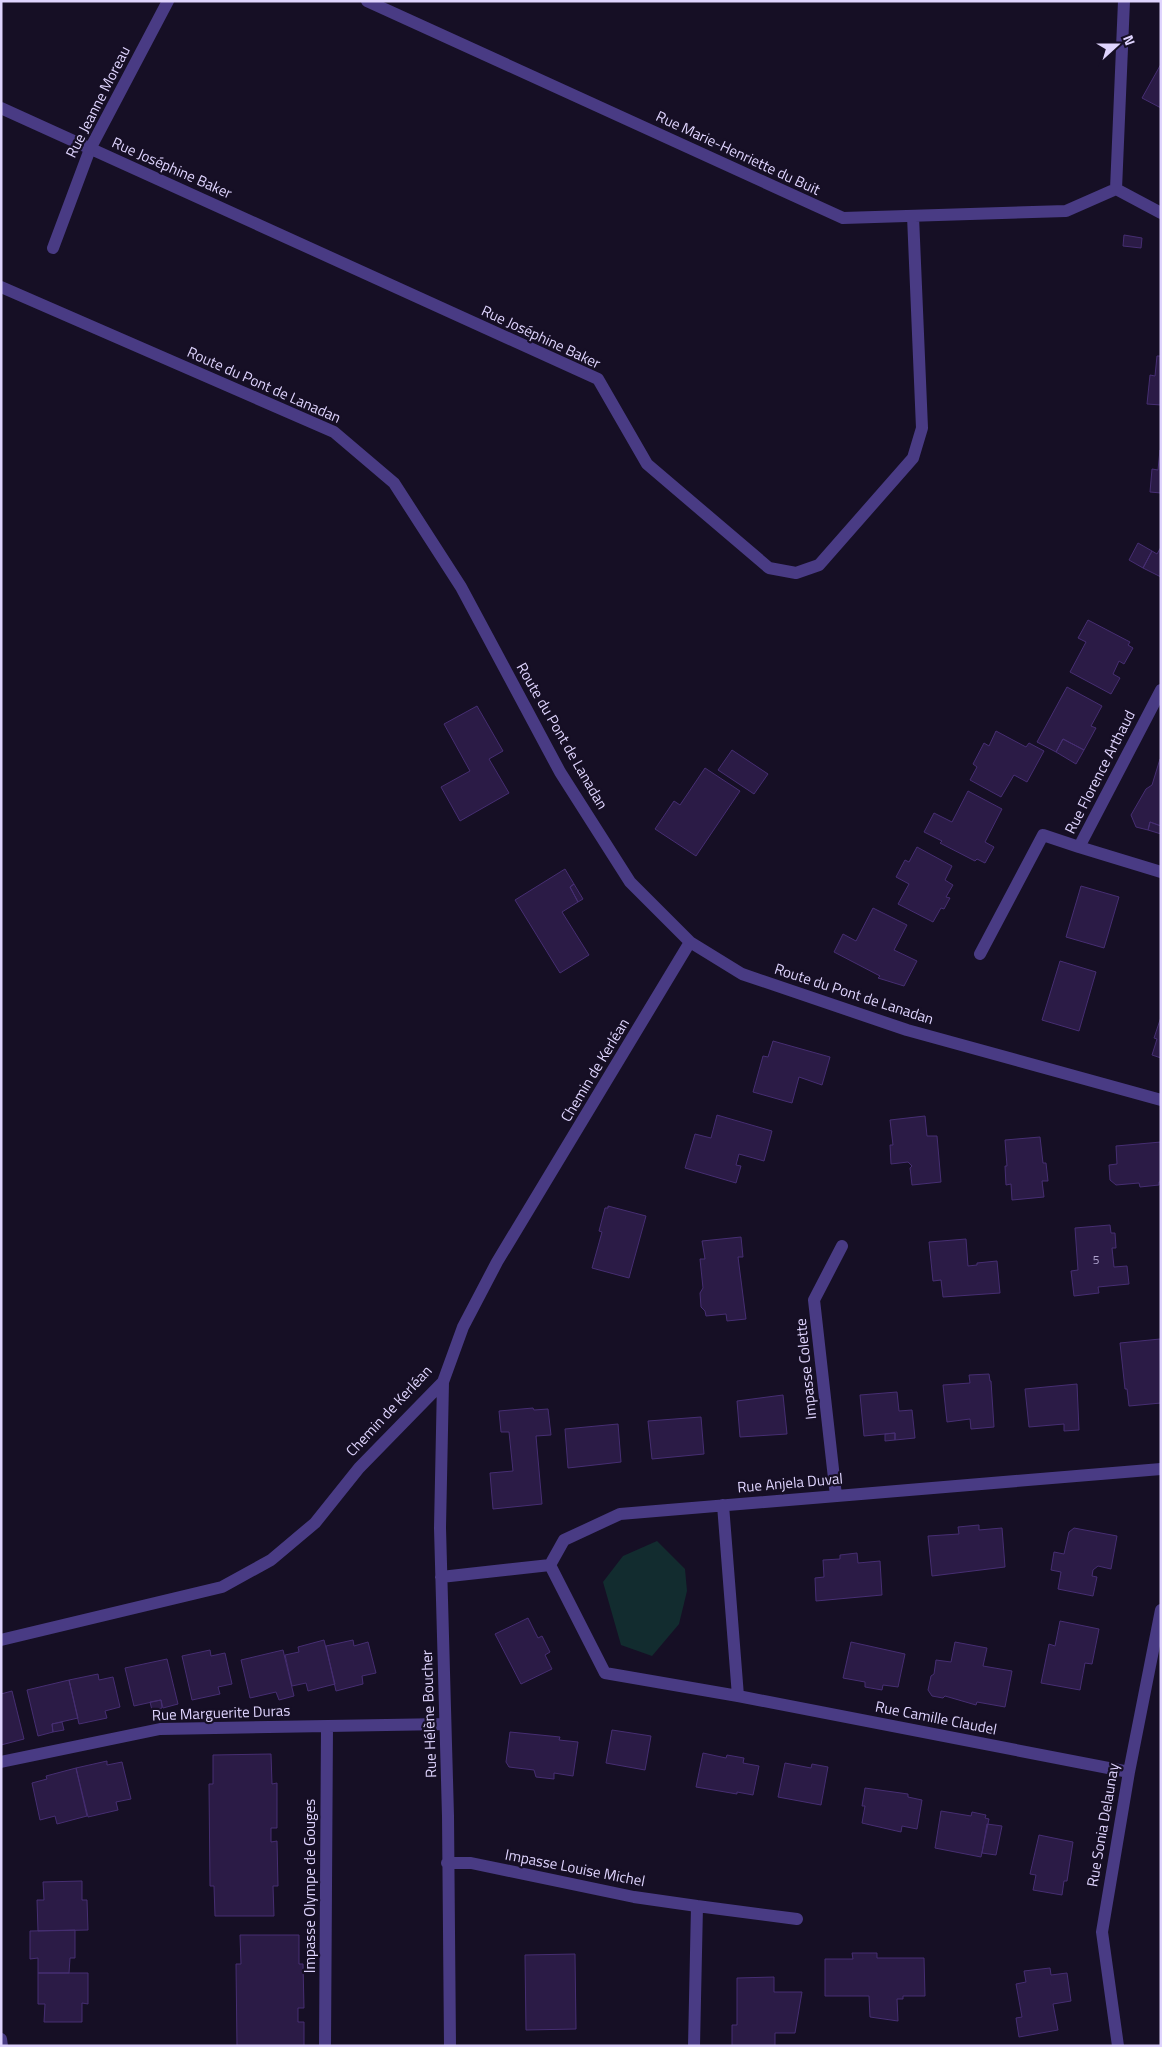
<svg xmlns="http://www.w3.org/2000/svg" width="1162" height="2047" font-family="'Titillium Web',sans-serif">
	<rect width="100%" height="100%" fill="#160f25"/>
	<!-- green -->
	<path fill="#122c2f" d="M 657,1541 L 685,1569 L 687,1591 L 679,1624 L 652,1656 L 621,1645 L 603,1582 L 623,1556 Z"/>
	<!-- building -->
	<path fill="#2b1b46" stroke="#462e72" d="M 1161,64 L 1161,108 L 1142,98 Z
		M 1124,235 L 1142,238 L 1141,248 L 1123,246 Z
		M 1157,356 L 1161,356 L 1161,405 L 1147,404 L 1150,375 L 1155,376 Z
		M 1160,450 L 1161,493 L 1150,492 L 1152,469 L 1158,470 Z
		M 1138,543 L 1152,551 L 1143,568 L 1129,560 Z
		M 1161,547 L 1161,577 L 1143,568 L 1152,551 L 1157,554 Z
		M 1088,620 L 1130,642 L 1128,645 L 1133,648 L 1124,664 L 1119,661 L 1113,674 L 1120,678 L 1111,694 L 1070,672 L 1086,642 L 1078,638 Z
		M 1067,687 L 1102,706 L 1091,726 L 1096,728 L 1084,750 L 1063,739 L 1056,752 L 1037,742 Z
		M 477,706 L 503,751 L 489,759 L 509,793 L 460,821 L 441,787 L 470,771 L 444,724 Z
		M 996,731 L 1026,747 L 1029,743 L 1044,751 L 1027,782 L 1014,775 L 1001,797 L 970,780 L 977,767 L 973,764 L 984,743 L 989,746 Z
		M 1063,739 L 1084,750 L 1076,764 L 1056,752 Z
		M 732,750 L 768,774 L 754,794 L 718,770 Z
		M 1160,759 L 1161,826 L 1150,822 L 1148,830 L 1136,827 L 1131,815 L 1146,789 L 1152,785 Z
		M 705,768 L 740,791 L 696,856 L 655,829 L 674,801 L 680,805 Z
		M 968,791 L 1002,809 L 985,842 L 994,847 L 985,863 L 977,859 L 975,861 L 940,843 L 942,841 L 924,832 L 934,813 L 952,822 Z
		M 1150,822 L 1161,826 L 1161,834 L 1148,830 Z
		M 917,847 L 952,866 L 945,880 L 953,885 L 946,897 L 950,898 L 944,909 L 941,908 L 933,922 L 898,904 L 909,884 L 896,877 L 905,860 L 909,862 Z
		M 565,869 L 574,884 L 570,887 L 578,902 L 562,912 L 589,955 L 560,973 L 515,900 Z
		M 574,884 L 583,899 L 578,902 L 570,887 Z
		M 1081,886 L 1119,897 L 1104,948 L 1066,937 Z
		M 873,908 L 907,925 L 894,950 L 917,961 L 904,986 L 878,978 L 880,976 L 834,952 L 843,934 L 856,941 Z
		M 1060,961 L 1096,972 L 1079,1031 L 1042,1020 Z
		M 1161,1017 L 1161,1058 L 1152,1055 L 1157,1039 L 1154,1038 Z
		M 773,1041 L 830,1057 L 822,1085 L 799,1077 L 792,1103 L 753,1092 L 763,1056 L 768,1057 Z
		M 717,1115 L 772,1131 L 764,1161 L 739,1154 L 736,1165 L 741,1166 L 736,1183 L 685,1168 L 695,1134 L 711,1138 Z
		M 925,1116 L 927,1136 L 937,1136 L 941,1182 L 912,1185 L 910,1168 L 912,1166 L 908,1162 L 891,1164 L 890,1145 L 893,1145 L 890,1120 Z
		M 1040,1137 L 1043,1163 L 1046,1163 L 1048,1181 L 1042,1181 L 1044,1197 L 1012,1200 L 1011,1184 L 1006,1185 L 1005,1166 L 1007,1166 L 1005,1140 Z
		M 1161,1142 L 1161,1182 L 1159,1182 L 1159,1185 L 1140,1187 L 1139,1183 L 1116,1185 L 1110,1180 L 1109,1165 L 1117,1164 L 1116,1146 Z
		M 608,1206 L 646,1216 L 629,1278 L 592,1268 L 602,1232 L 599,1231 L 605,1208 L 608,1208 Z
		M 1110,1225 L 1111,1233 L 1115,1233 L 1116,1248 L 1112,1248 L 1114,1267 L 1127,1266 L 1129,1284 L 1098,1287 L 1099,1293 L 1074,1296 L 1071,1271 L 1078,1270 L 1075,1228 Z
		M 741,1237 L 743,1257 L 738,1257 L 746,1319 L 727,1321 L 726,1314 L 706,1316 L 705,1311 L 701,1307 L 700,1293 L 703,1288 L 700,1259 L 705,1259 L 702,1241 Z
		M 966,1239 L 968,1266 L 977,1265 L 977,1263 L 997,1261 L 1000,1293 L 943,1297 L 941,1280 L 933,1281 L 929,1242 Z
		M 1160,1339 L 1161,1403 L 1129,1406 L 1127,1389 L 1125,1389 L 1120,1343 Z
		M 989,1374 L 990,1381 L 991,1381 L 994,1427 L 971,1429 L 970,1419 L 947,1422 L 943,1385 L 970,1383 L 969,1375 Z
		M 1077,1384 L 1079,1430 L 1064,1431 L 1064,1424 L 1029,1427 L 1025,1389 Z
		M 897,1392 L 899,1411 L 912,1410 L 915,1438 L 895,1440 L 895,1433 L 864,1436 L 860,1395 Z
		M 783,1395 L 787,1434 L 740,1437 L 737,1401 Z
		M 533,1408 L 534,1410 L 548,1409 L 551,1435 L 536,1436 L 542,1504 L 493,1509 L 490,1473 L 513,1471 L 509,1432 L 501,1432 L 499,1411 Z
		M 701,1417 L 704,1454 L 652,1459 L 648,1421 Z
		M 618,1424 L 621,1462 L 568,1468 L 565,1429 Z
		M 895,1433 L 895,1440 L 885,1441 L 885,1434 Z
		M 979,1525 L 979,1530 L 1002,1528 L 1005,1567 L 932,1576 L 928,1536 L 959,1534 L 958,1527 Z
		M 1074,1528 L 1117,1536 L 1111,1569 L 1098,1566 L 1093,1570 L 1092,1576 L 1097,1577 L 1093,1596 L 1058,1589 L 1061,1572 L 1051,1570 L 1054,1552 L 1064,1554 L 1069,1532 Z
		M 857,1553 L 858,1563 L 880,1561 L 882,1595 L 816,1601 L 815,1578 L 824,1577 L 823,1560 L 840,1559 L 840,1555 Z
		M 528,1618 L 538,1638 L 542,1636 L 550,1652 L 545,1655 L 552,1669 L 521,1684 L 495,1634 Z
		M 1060,1621 L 1099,1629 L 1092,1664 L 1085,1663 L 1080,1690 L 1041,1683 L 1049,1644 L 1055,1646 Z
		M 324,1640 L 335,1684 L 308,1691 L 306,1683 L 292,1686 L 285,1655 L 299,1652 L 298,1647 Z
		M 353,1640 L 354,1646 L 368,1642 L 376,1673 L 362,1676 L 363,1684 L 336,1691 L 326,1646 Z
		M 851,1642 L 905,1654 L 898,1687 L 883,1685 L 882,1690 L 865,1687 L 865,1682 L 843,1678 Z
		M 955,1642 L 987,1648 L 983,1666 L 1012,1671 L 1005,1707 L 977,1702 L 976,1705 L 945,1696 L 943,1698 L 932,1696 L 928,1690 L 931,1676 L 934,1674 L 936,1660 L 951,1662 Z
		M 210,1650 L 211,1656 L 225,1653 L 232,1684 L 218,1687 L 220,1694 L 192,1700 L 182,1656 Z
		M 283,1650 L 294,1696 L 279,1700 L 276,1692 L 250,1698 L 241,1660 Z
		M 167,1659 L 178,1704 L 163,1708 L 161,1700 L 134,1706 L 125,1668 Z
		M 98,1674 L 99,1680 L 113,1677 L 120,1707 L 105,1711 L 107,1718 L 79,1724 L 69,1680 Z
		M 69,1680 L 78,1718 L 52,1724 L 53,1732 L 38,1736 L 27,1690 Z
		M 12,1691 L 24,1739 L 1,1745 L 1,1694 Z
		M 161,1700 L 162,1708 L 152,1710 L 150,1702 Z
		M 62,1722 L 64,1730 L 53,1732 L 52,1724 Z
		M 612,1730 L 651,1736 L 645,1770 L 606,1763 Z
		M 510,1732 L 560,1737 L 559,1740 L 578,1742 L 573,1776 L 554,1773 L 554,1779 L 536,1777 L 534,1770 L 509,1767 L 506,1762 Z
		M 703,1753 L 726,1758 L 727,1755 L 744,1758 L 743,1763 L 759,1766 L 753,1795 L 737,1792 L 737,1794 L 696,1787 Z
		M 271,1754 L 272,1784 L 277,1783 L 277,1828 L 271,1828 L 271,1842 L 277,1841 L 278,1886 L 273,1886 L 274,1916 L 215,1916 L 214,1886 L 210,1886 L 209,1784 L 213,1784 L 213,1755 Z
		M 107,1761 L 107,1765 L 122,1762 L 131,1799 L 116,1802 L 118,1810 L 88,1817 L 76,1768 Z
		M 785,1763 L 811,1768 L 812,1764 L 828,1767 L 821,1805 L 778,1797 Z
		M 76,1768 L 87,1816 L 57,1824 L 55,1816 L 40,1820 L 32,1783 L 47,1779 L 46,1776 Z
		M 865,1788 L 908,1794 L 908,1797 L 922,1800 L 917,1829 L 902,1826 L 901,1832 L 862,1823 L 865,1806 L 862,1806 Z
		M 941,1811 L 971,1816 L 972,1812 L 986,1815 L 985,1818 L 989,1819 L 981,1857 L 935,1848 Z
		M 987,1824 L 1002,1826 L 996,1855 L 982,1853 Z
		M 1039,1835 L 1073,1842 L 1067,1881 L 1064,1881 L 1062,1895 L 1033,1890 L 1036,1875 L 1030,1874 Z
		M 82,1881 L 82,1900 L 87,1900 L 88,1930 L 38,1931 L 37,1900 L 44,1900 L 43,1882 Z
		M 75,1930 L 75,1958 L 70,1958 L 69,1973 L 38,1973 L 38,1958 L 30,1959 L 30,1931 Z
		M 240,1935 L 299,1935 L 299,1964 L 303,1964 L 304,2008 L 298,2008 L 298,2022 L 304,2022 L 304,2046 L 237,2046 L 236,1964 L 241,1964 Z
		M 852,1953 L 877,1953 L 877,1958 L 924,1958 L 925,1996 L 903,1996 L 903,1999 L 897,1999 L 898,2021 L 870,2017 L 869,1996 L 825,1996 L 825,1959 L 853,1959 Z
		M 575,1954 L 576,2029 L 526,2030 L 525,1955 Z
		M 1050,1968 L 1051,1975 L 1067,1973 L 1071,2001 L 1053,2004 L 1058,2030 L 1019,2037 L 1016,2018 L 1022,2017 L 1016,1984 L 1026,1982 L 1024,1971 Z
		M 38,1973 L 88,1973 L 88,2004 L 82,2003 L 82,2022 L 44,2022 L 45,2004 L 38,2004 Z
		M 774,1977 L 774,1992 L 802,1992 L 795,2033 L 775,2033 L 775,2046 L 732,2046 L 732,2025 L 737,2025 L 737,1978 Z"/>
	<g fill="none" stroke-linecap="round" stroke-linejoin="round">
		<!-- minor -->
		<path stroke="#493b84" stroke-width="12" d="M 367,1 L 843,218 L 1066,211 L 1116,189
			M 1124,1 L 1116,189 L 1161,213
			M 1,108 L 598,379 L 647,464 L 769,568 L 796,573 L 819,565 L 913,458 L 922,428 L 913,216
			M 53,248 L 90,149 L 168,1
			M 1,287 L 334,432 L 394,483 L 461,587 L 560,772 L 630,882 L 690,942 L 742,974 L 907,1030 L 1161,1100
			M 1161,690 L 1079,847 L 1161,872
			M 980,954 L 1043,835 L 1079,847
			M 443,1382 L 440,1528 L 448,1816 L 450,2046
			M 836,1496 L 814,1300 L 842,1246
			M 723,1505 L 738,1696
			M 550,1565 L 605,1673 L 738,1696 L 1129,1772
			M 550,1565 L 564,1540 L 620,1514 L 1161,1469
			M 441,1577 L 550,1565
			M 1,1640 L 222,1587 L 271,1560 L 315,1523 L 359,1468 L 443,1382 L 463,1327 L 497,1262 L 690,942
			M 1,1762 L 160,1729 L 445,1724
			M 447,1863 L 471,1863 L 634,1897 L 697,1906 L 694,2046
			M 697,1906 L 797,1919
			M 1,2039 L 2,2046
			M 325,2046 L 327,1727
			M 1118,2046 L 1102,1932 L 1129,1772 L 1161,1610"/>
	</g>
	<g text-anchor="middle" stroke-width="4.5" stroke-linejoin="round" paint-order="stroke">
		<!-- number labels -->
		<g font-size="12" fill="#b2a6d0">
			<text x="1096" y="1264">5</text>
		</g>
		<!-- street labels -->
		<g font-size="15" fill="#dfd4fe" stroke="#160f25">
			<text transform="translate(98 102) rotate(-63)" y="5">Rue Jeanne Moreau</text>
			<text transform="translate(738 153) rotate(25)" y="5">Rue Marie-Henriette du Buit</text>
			<text transform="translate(172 168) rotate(24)" y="5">Rue Joséphine Baker</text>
			<text transform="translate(541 337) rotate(25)" y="5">Rue Joséphine Baker</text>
			<text transform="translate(264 385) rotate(24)" y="5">Route du Pont de Lanadan</text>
			<text transform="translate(562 736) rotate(60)" y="5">Route du Pont de Lanadan</text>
			<text transform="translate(1100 772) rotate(-63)" y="5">Rue Florence Arthaud</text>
			<text transform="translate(854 994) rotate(18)" y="5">Route du Pont de Lanadan</text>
			<text transform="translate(595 1070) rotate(-59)" y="5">Chemin de Kerléan</text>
			<text transform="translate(806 1369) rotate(-96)" y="5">Impasse Colette</text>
			<text transform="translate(389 1411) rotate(-47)" y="5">Chemin de Kerléan</text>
			<text transform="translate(790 1483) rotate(-5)" y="5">Rue Anjela Duval</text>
			<text transform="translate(221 1713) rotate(-2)" y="5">Rue Marguerite Duras</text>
			<text transform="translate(429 1714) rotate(-92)" y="5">Rue Hélène Boucher</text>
			<text transform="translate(936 1718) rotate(11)" y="5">Rue Camille Claudel</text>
			<text transform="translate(1103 1825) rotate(-80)" y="5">Rue Sonia Delaunay</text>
			<text transform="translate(575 1868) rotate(11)" y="5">Impasse Louise Michel</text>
			<text transform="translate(310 1886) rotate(-90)" y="5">Impasse Olympe de Gouges</text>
		</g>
	</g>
	<!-- border -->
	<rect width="1162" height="2047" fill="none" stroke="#dfd4fe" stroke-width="5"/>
	<!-- north arrow -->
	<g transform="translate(1117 45) rotate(69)" stroke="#160f25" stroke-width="4" paint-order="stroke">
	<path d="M0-4L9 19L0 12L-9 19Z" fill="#dfd4fe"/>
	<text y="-8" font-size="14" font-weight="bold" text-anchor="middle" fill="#dfd4fe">N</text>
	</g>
</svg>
